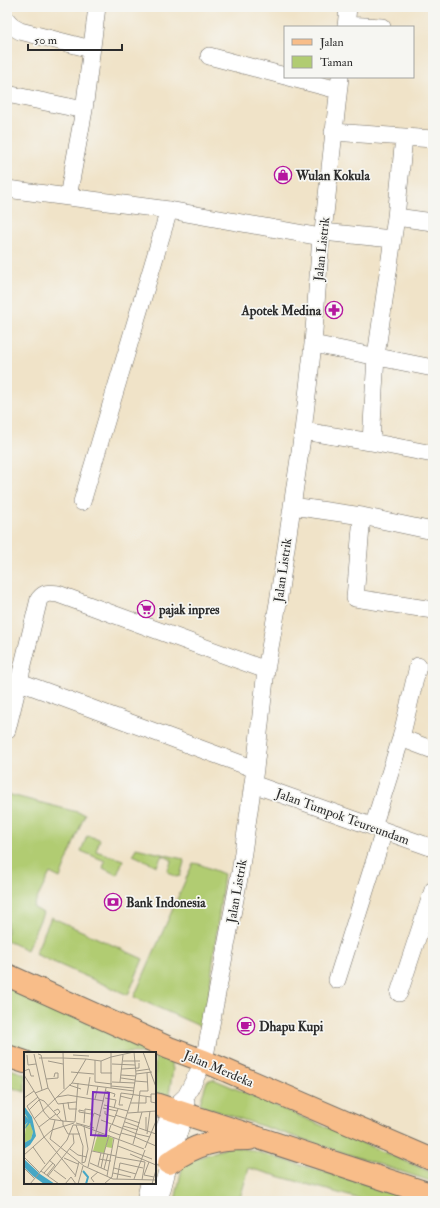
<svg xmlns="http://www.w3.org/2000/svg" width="440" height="1208" font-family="'IM FELL Double Pica',serif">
	<rect width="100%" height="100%" fill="#f6f6f2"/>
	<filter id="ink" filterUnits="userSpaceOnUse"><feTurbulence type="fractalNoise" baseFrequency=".025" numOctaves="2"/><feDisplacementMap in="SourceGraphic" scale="8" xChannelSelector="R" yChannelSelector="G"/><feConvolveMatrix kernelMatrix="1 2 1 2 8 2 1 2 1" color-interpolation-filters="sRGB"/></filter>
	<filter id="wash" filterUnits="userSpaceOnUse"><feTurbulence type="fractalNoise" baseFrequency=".012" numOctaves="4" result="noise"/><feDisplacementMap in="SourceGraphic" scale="16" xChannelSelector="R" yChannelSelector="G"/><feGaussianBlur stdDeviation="0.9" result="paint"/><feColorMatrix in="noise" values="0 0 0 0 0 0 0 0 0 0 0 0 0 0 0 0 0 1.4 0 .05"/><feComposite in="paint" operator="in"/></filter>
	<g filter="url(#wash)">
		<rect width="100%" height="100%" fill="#f0e3c8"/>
		<!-- green -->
		<path fill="#b1cc72" stroke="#6e7c4e" d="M 7,794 L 85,814 L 60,878 L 50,873 L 33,907 L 43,913 L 27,950 L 7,941 Z
			M 87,836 L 100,839 L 96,851 L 123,860 L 117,875 L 103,868 L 105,861 L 81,851 Z
			M 136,848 L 183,859 L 184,862 L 180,876 L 176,877 L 167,871 L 172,860 L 162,855 L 157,866 L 133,855 Z
			M 193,863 L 199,864 L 224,874 L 205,1025 L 204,1028 L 134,997 Z
			M 51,917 L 143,959 L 128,995 L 35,954 Z
			M 7,987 L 169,1057 L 173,1069 L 167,1107 L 155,1103 L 155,1053 L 7,1052 Z
			M 7,1068 L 25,1074 L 25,1092 L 7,1086 Z
			M 213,1079 L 433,1173 L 433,1182 L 204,1107 L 200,1103 L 207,1081 Z
			M 232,1146 L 251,1150 L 422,1201 L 367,1201 L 249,1168 L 240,1198 L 252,1201 L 175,1201 L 183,1163 Z"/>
	</g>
	<g filter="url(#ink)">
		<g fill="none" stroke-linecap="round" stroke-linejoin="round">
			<defs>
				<path id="minor" d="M 7,20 L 13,27 L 20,31 L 91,49
					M 346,25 L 382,27
					M 346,27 L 348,7
					M 209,56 L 285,76
					M 288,77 L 338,90
					M 7,94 L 84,110
					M 333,132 L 433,139
					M 7,189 L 169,210 L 321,237
					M 68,197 L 84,110 L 97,7
					M 396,217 L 404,137
					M 323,232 L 392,239
					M 313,344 L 433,368
					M 303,431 L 371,442 L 433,454
					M 371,442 L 376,356 L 396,217 L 433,222
					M 82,502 L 169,210
					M 292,506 L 362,516 L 433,531
					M 362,516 L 355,598 L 433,610
					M 20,682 L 255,769
					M 7,730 L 39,599 C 45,592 49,593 58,594 L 266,670
					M 401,738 L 433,750
					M 253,784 L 433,848
					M 373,827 L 401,738 L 418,666
					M 337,980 L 384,831
					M 399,993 L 433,890
					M 155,1157 L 159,1142 L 172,1109 L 186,1096 L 204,1061 L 240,873 L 255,769 L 266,670 L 278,603 L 303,431 L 313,344 L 321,237 L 323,232 L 340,77
					M 145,1201 L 149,1183
					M 159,1201 L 169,1163 L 185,1113 L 186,1102"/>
				<path id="major" d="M 7,975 L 169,1048 L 204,1061 L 433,1160
					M 7,1056 L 25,1062
					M 155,1104 L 433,1195
					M 169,1163 C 196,1144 216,1139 249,1139"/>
			</defs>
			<!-- minor casing -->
			<use href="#minor" stroke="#706b62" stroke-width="18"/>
			<!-- major casing -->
			<use href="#major" stroke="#706b62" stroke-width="24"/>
			<!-- minor -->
			<use href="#minor" stroke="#fff" stroke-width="17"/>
			<!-- major -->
			<use href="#major" stroke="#f8bd89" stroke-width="22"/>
		</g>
	</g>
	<!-- icons -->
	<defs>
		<symbol id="shop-ring" viewBox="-11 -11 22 22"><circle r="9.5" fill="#f6f6f2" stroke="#b5179e" stroke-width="1.5"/><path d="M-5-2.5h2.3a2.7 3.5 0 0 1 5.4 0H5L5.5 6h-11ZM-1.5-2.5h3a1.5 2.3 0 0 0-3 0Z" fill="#b5179e"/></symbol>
		<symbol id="pharmacy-ring" viewBox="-11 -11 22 22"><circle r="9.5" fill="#f6f6f2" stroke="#b5179e" stroke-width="1.5"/><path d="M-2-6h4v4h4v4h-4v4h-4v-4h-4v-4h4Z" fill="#b5179e"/></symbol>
		<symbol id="supermarket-ring" viewBox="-11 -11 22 22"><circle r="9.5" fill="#f6f6f2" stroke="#b5179e" stroke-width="1.5"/><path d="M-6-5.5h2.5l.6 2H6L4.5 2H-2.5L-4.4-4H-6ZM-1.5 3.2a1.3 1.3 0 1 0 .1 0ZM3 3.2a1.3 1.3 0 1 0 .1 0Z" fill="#b5179e"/></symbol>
		<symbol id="bank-ring" viewBox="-11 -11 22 22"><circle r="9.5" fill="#f6f6f2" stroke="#b5179e" stroke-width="1.5"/><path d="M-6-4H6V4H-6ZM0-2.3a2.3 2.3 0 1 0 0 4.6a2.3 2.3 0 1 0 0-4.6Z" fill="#b5179e"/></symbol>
		<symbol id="cafe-ring" viewBox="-11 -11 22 22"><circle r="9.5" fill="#f6f6f2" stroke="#b5179e" stroke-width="1.5"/><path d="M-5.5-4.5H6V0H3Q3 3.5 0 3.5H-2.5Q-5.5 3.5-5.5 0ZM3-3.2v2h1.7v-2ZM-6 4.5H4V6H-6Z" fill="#b5179e"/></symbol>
	</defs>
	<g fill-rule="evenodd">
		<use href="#shop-ring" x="273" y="165" width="20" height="20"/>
		<use href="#pharmacy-ring" x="324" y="300" width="20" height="20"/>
		<use href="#supermarket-ring" x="136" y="599" width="20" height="20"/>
		<use href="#bank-ring" x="103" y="892" width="20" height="20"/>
		<use href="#cafe-ring" x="236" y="1016" width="20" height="20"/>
	</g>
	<g text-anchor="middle" stroke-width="3.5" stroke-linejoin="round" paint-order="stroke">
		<!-- poi labels -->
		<g font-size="13" font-weight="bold" fill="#2b2b2b" stroke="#f6f6f2" text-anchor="start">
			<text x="296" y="180">Wulan Kokula</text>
			<text x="321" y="315" text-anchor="end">Apotek Medina</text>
			<text x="159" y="614">pajak inpres</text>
			<text x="126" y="907">Bank Indonesia</text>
			<text x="259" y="1031">Dhapu Kupi</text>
		</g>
		<!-- street labels -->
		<g font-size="13" fill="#2b2b2b" stroke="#f6f6f2">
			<text transform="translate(321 249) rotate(-84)" y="5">Jalan Listrik</text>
			<text transform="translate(282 570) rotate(-82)" y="5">Jalan Listrik</text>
			<text transform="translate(343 816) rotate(20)" y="5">Jalan Tumpok Teureundam</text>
			<text transform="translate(236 891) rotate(-80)" y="5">Jalan Listrik</text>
			<text transform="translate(219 1068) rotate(23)" y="5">Jalan Merdeka</text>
		</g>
	</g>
	<!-- overview -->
	<g transform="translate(24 1052)">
		<rect width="132" height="132" fill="#f0e3c8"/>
		<path d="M 0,60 L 5,66 L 5,69 L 3,71 L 7,72 L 9,80 L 7,87 L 0,91 L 2,74 L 0,77 L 0,75 L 5,69 ZM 74,81 L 89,86 L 88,96 L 82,95 L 84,86 L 80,101 L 69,99 Z" fill="#b1cc72"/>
		<path d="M 0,54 L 8,65 L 12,84 L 6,93 L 0,97 L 0,91 L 7,87 L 9,80 L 6,71 L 0,78 L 4,70 L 0,74 L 0,62 L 5,68 L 0,60 ZM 0,107 L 16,122 L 31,132 L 20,132 L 9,124 L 0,115 Z" fill="#46a7c5"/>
		<path fill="none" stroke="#46a7c5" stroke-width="2" d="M 59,119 L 64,125 L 62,132"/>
		<path fill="none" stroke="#a19989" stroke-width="1" d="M 39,0 L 40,37M 119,0 L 132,35M 10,2 L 18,38M 14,2 L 17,3 L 24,36 L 34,52 L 52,50M 3,3 L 4,13 L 12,12M 49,3 L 65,4M 87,5 L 110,0M 15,6 L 39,6M 39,6 L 62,7M 71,8 L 71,30M 24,9 L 39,12M 77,9 L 77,21 L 88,21M 99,9 L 116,9M 88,12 L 111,13M 98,17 L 115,16 L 115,11M 0,19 L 5,17 L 7,24 L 10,24M 112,19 L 126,17M 47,20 L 70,22M 112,22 L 128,20M 0,23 L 15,47 L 20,49 L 38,69 L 51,70M 97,23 L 112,24M 97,26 L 111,28M 22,27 L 34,26 L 34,21 L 31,21 L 30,25M 111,29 L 124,30M 71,30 L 88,32M 88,30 L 111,31M 96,30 L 99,3M 48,31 L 62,7 L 77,9 L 87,5M 45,33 L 57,37M 87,34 L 110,36M 87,36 L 110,39M 82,39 L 91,42 L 90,45M 11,41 L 24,36M 132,42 L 127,42 L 127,50 L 132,51M 63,43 L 66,25M 96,44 L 108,47M 14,45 L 3,54 L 15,75M 33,45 L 48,31 L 87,36 L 87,0M 0,46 L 10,39M 81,46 L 92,48 L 90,56M 15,47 L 20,60 L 26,67 L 39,69 L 39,73M 71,47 L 74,34M 44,50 L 45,57 L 53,57M 39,51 L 42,69M 107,51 L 122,51 L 122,45M 80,53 L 104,59M 99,53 L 95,53 L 97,41 L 127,45M 79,56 L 93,59M 5,58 L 15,48M 30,59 L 34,57 L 36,60 L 33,63M 60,59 L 55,58 L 55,60 L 67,62M 81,59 L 81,62 L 91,65M 114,60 L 116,39 L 124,39 L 123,21M 104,61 L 132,59M 91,63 L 116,71M 122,65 L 122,79M 10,67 L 33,45 L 44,43 L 80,49M 31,68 L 26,87 L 60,114M 77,68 L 113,82M 51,70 L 54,31M 101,70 L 115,75M 52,71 L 70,76M 60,71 L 61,57 L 68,58 L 67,61M 39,73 L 44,82 L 56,82M 49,73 L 56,73 L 120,97M 52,73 L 59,94 L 58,111M 87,73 L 85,79 L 96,83M 88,73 L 94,57M 66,74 L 70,61 L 77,64M 99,74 L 114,78M 115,76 L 132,82M 97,81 L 112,85M 113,82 L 126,85M 123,82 L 126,59M 20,85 L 52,124M 20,85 L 15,75 L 32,62M 111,85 L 132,94M 109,92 L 118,60M 94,94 L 128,107M 9,95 L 21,112M 121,96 L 132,69M 46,97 L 54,103 L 63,105M 68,99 L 92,104M 80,101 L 85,83M 106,102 L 132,113M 0,103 L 28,78 L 50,71M 0,105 L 15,120M 92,105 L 121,110M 40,106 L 54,112M 75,107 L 87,109M 125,110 L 120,123 L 130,125M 58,111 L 61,110 L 64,97 L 60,74M 66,111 L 84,119M 60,114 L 89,127 L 132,128M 74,114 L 77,101M 64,115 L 82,36M 0,116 L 10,126M 77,116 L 80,101M 90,116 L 112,122M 80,117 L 84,102M 30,118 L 42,127M 17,119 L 35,132M 20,121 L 29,111M 89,121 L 107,125M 23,123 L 31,113 L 25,108M 24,124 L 50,91 L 49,82M 83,124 L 90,86M 51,125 L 55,110M 93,127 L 96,111 L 119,116M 110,127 L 121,98M 118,128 L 121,110M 70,130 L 67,126 L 74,120M 6,132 L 43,88 L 49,73M 41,132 L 47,125 L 52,132M 54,132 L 59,114M 80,132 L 88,125 L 95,87 L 109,43 L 112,22 L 110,0M 128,132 L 132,118"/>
		<path fill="#7b2cbf" fill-opacity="0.15" stroke="#7b2cbf" stroke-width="2" d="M 69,40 L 85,41 L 82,84 L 67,83 Z"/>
		<rect width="132" height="132" fill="none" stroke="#2b2b2b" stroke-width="2"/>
	</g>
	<!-- margin -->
	<rect width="440" height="1208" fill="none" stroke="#f6f6f2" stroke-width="24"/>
	<!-- legend -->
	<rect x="284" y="26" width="130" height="52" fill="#f6f6f2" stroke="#a5a5a2"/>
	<rect x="292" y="39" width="20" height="6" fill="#f8bd89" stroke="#a5a5a2"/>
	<text x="320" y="46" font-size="12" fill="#2b2b2b">Jalan</text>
	<rect x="292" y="56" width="20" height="12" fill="#b1cc72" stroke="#a5a5a2"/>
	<text x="320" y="66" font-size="12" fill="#2b2b2b">Taman</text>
	<!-- scale -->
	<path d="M28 44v6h94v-6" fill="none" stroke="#2b2b2b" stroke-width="2"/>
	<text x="34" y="44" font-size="12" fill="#2b2b2b" stroke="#f6f6f2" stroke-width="3" paint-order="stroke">50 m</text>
</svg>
